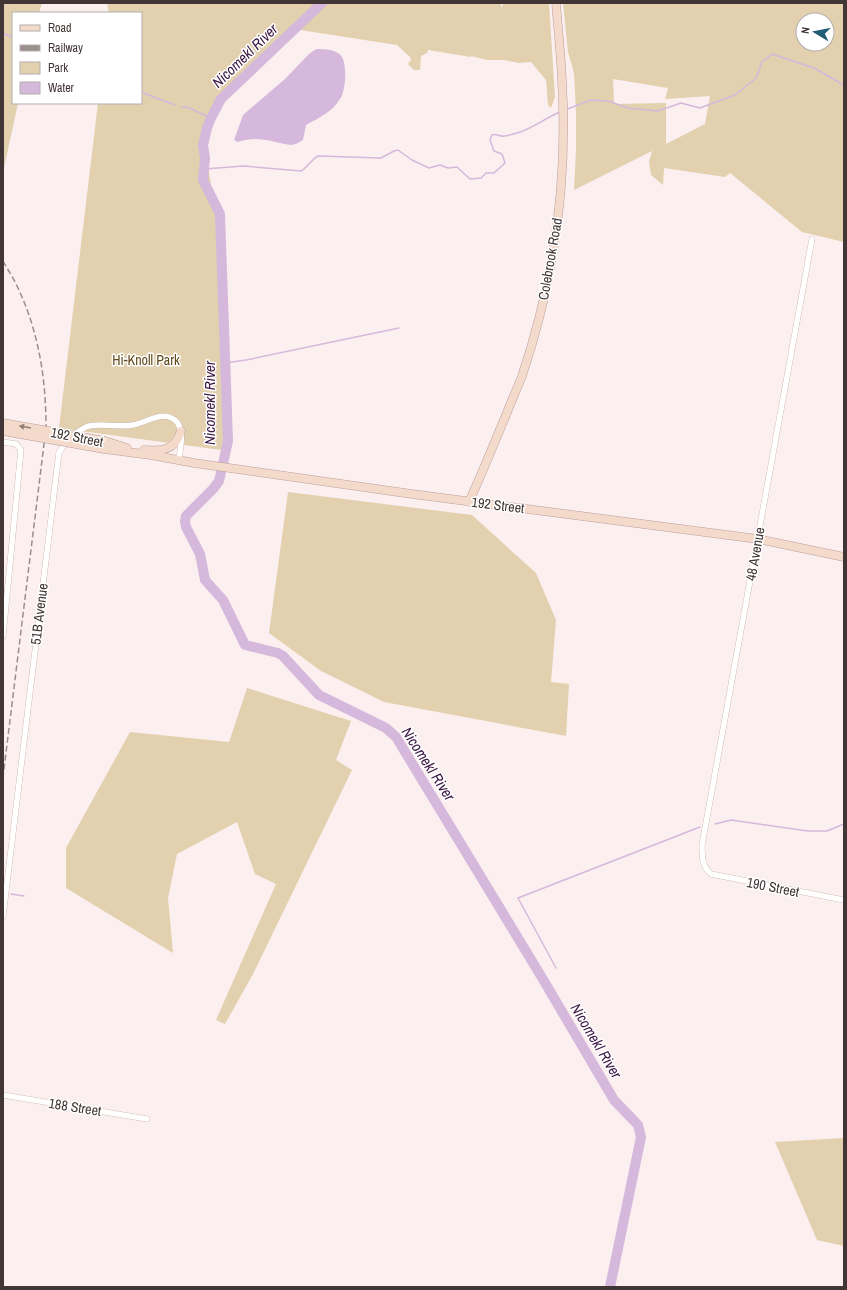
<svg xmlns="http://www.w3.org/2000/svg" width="847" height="1290" font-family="'Archivo Narrow',sans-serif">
	<rect width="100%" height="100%" fill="#fbefef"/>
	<!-- green -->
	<path fill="#e2d0ae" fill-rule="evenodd" d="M 3,3 L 42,3 L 39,13 L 13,13 L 13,103 L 18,103 L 4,168 L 3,169 Z
		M 107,3 L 501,3 L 501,8 L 504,3 L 549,3 L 555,97 L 551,108 L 548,105 L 546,80 L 531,62 L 519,63 L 504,60 L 487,60 L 471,56 L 471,57 L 428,50 L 427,53 L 421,56 L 420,70 L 414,70 L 408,64 L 411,60 L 410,57 L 397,45 L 294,29 C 279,41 266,56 252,71 C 238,85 222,100 213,119 C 208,130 206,140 206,152 L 218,232 L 224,298 L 224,354 L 228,423 L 226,436 L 221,450 L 59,428 L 98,103 L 141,103 L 141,13 L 109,13 Z
		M 563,3 L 844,3 L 844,242 L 802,232 L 730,173 L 725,177 L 664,168 L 663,185 L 651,175 L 649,162 L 652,151 L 574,190 L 576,151 L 576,112 L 574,73 L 568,52 ZM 803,20 L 827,20 L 827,44 L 803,44 ZM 613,79 L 668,88 L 665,99 L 710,96 L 705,124 L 666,144 L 666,103 L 614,104 Z
		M 288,492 L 472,515 L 536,573 L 556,620 L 551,682 L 569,684 L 566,736 L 384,702 L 321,671 L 269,633 Z
		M 247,688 L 351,721 L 336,760 L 352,770 L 253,974 L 225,1024 L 216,1020 L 276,884 L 255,874 L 237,822 L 177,854 L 168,898 L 173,953 L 66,888 L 66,848 L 130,732 L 229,742 Z
		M 844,1138 L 844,1246 L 817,1240 L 775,1142 Z"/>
	<!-- water -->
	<path fill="#d5b8db" d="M 316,49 C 324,49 337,49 342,57 C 347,66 346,90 340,99 C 333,111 319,118 306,125 L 303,140 L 296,144 L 291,145 C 271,142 258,135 238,142 L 234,140 L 243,115 L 285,79 L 309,54 Z"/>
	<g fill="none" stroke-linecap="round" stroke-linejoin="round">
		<!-- stream -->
		<path stroke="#d5b8db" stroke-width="1.5" d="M 3,33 L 13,38
			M 141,92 L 175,105
			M 182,107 L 187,107 L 211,118
			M 565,110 L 591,100 L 608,101 L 628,108 L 658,111 L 681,103 L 700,108 L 735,95 L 756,78 L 762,62 L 772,54 L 814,68 L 844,85
			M 205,169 L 243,166 L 301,171 C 308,167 311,160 318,156 L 381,158 L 394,151 L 398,150 L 412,160 L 429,168 L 440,165 L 448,168 L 457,167 L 470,179 L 481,178 L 486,173 L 494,173 L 505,163 L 502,154 L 494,151 L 490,140 L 492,135 C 497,133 499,137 504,136 C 508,136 513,134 517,133 C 532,129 545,118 560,112
			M 225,363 L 246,360 L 399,328
			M 715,824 L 731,820 L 808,831 L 827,831 L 844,824
			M 11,894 L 24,896
			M 556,968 L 518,898 L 700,827"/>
		<!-- river -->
		<path stroke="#d5b8db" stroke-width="10" d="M 322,3 L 221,99 L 211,118 L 207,128 L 203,145 L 205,158 L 203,180 L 220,214 L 228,441 L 219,481 L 213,489 L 186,516 L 185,521 L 186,527 L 200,554 L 205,580 L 223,600 L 245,645 L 278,653 L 283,656 L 319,695 L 386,728 L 396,737 L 541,976 L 614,1100 L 638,1125 L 641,1137 L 610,1287"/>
		<defs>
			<path id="street" d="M 812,239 L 702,845 C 702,857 702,866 711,874 L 844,900
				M 3,442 L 16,444 L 21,450 L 3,636
				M 3,916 L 59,452 C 66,443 75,432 86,427 C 98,422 119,428 133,425 C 146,423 164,409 176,421 C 185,430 180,450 179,460
				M 3,1095 L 147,1119"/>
			<path id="secondary" d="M 105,441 L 127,448
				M 104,449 L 151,455 L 194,463 L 412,494 L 758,539 L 844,557
				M 144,450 C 162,451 175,451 181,431
				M 469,502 C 482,473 494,444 506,415 C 511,402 517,389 522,376 C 554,281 568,182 562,81 C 561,55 558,29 556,3"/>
		</defs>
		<!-- street casing -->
		<use href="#street" stroke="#ba9f9d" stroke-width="6"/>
		<!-- secondary casing -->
		<use href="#secondary" stroke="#ba9f9d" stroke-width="9"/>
		<!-- street -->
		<use href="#street" stroke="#fff" stroke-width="5.5"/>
		<!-- secondary -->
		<use href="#secondary" stroke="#f3daca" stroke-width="8"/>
		<!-- rail -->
		<path stroke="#9a8f8e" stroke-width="1.5" stroke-dasharray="6 3" stroke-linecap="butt" d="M 3,261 C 8,270 14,279 18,288 C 39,333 46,379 46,428 L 3,777"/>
		<defs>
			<path id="secondary-bridge" d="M 3,423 L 105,441
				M 3,431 L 104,449"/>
		</defs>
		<!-- secondary-bridge casing -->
		<use href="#secondary-bridge" stroke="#ba9f9d" stroke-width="9" stroke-linecap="butt"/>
		<!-- secondary-bridge -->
		<use href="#secondary-bridge" stroke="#f3daca" stroke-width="8"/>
	</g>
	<!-- one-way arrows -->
	<defs><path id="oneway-solid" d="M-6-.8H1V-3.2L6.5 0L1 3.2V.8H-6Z"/></defs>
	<use fill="#918078" href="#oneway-solid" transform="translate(25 427) rotate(-170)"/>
	<g text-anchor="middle" stroke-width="3" stroke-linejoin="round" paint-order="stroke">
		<!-- street labels -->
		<g font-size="14" fill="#413635" stroke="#fff">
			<text transform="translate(550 259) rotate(-80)" y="5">Colebrook Road</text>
			<text transform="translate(77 437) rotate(11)" y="5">192 Street</text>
			<text transform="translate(498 505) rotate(7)" y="5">192 Street</text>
			<text transform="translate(755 554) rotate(-80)" y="5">48 Avenue</text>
			<text transform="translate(39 614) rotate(-83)" y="5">51B Avenue</text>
			<text transform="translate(773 887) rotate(11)" y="5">190 Street</text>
			<text transform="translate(75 1107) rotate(9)" y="5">188 Street</text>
		</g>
		<!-- park labels -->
		<g font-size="14" fill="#5f4919" stroke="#fff">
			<text x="146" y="365">Hi-Knoll Park</text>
		</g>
		<!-- water labels -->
		<g font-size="15" font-style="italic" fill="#3c1744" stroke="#fff">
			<text transform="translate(245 56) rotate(-44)" y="5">Nicomekl River</text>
			<text transform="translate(210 403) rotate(-90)" y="5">Nicomekl River</text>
			<text transform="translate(428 764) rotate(57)" y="5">Nicomekl River</text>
			<text transform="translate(596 1041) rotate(59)" y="5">Nicomekl River</text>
		</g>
	</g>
	<!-- border -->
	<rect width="847" height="1290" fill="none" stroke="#413635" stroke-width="8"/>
	<!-- legend -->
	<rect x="12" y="12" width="130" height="92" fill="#ffffff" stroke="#b3afae"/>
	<rect x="20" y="25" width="20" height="6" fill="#f3daca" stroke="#b3afae"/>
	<text x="48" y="32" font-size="12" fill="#413635">Road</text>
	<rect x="20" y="45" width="20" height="6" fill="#9a8f8e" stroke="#b3afae"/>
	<text x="48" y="52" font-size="12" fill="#413635">Railway</text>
	<rect x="20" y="62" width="20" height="12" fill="#e2d0ae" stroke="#b3afae"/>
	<text x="48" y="72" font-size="12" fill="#413635">Park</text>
	<rect x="20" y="82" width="20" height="12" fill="#d5b8db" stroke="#b3afae"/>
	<text x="48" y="92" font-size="12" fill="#413635">Water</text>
	<!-- north arrow -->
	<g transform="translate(815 32) rotate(280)"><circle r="19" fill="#ffffff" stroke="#b3afae"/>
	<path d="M0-3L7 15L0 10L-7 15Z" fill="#215d75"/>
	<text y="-6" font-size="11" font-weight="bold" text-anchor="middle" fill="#413635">N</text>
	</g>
</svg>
